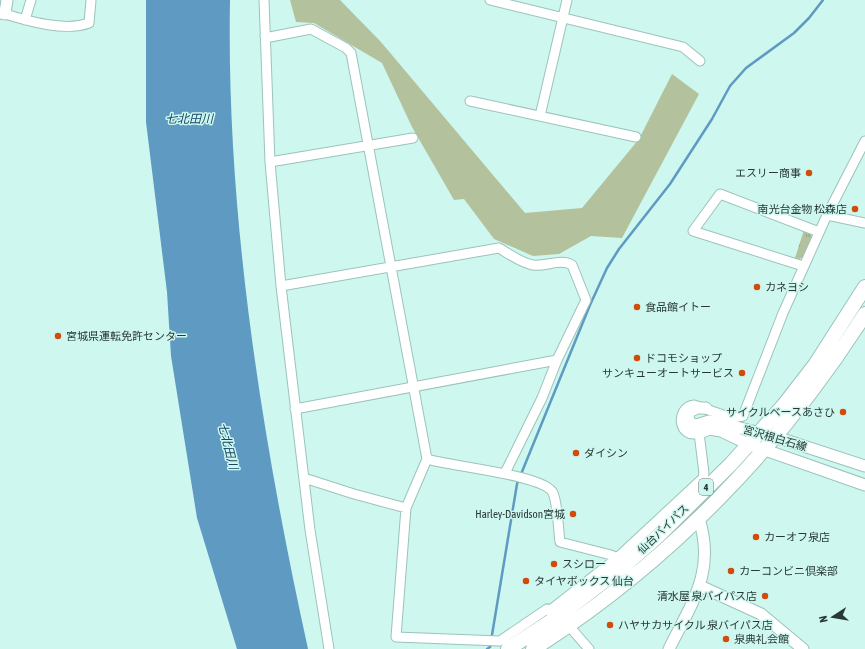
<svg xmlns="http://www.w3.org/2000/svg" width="865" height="649" font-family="'Asap Condensed','Noto Sans JP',sans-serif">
	<defs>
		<pattern id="park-tufts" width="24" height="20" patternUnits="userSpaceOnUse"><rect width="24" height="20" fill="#b3c29d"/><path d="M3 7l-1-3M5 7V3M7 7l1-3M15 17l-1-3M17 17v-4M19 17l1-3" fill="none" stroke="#929f81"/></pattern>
	</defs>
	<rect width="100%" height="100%" fill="#cef7ef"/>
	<!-- grass -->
	<path fill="#b3c29d" d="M 290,0 L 340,0 L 381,42 L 525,213 L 582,208 L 639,139 L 672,74 L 699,94 L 622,238 L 591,236 L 559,254 L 533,256 L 494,239 L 464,199 L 454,200 L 412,127 L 382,63 L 314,23 L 296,22 Z"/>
	<!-- park -->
	<path fill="url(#park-tufts)" d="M 804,230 L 810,232 L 812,238 L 804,257 L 799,259 L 795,258 Z"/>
	<!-- water -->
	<path fill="#5e9ac2" d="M 146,0 L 230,0 C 226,215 262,439 308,649 L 237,649 L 197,518 L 171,356 L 167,292 L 146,122 Z"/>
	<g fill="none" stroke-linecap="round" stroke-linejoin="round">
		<!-- stream -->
		<path stroke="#5e9ac2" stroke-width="2.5" d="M 487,649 L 490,647 L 517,484 L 590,305 L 607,268 L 619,249 L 670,184 L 712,119 L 730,86 L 746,68 L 794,33 L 809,18 L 823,0"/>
		<defs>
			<path id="minor" d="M 264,0 L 270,162 L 281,286 L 310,530 L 329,649
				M 490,0 L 683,47 L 700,61
				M 5,14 C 28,21 65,32 89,23 L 91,0
				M 25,20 L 31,0
				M 265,36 L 270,37 L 311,29 L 346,48 L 351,53 L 427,459 C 448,466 546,475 553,493 C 558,505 558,527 560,542 L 611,555 L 617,558 L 624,566
				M 470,101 L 636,137
				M 540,116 L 567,0
				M 270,162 L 413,138
				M 827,215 L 865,223
				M 803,266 L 693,231 L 720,194 L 819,232
				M 281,286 L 499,248 C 509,254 521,263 533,265 C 546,267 560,258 572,265 L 586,300 L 557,360 L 542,398 L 505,473
				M 295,409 L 557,360
				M 427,459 L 406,508 L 396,637 L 500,641 L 547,609 L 552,613
				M 304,478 L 354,494 L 406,508
				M 549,611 L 617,558 L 703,478 L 704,473 L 699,433 C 679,440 674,408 694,405 L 732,418 L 743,416 L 783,313 L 827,215 L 865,141
				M 569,626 L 589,649"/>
			<path id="tertiary" d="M 0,13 L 5,14 L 7,0
				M 706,408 L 697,408 L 689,412 L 688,418 L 691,424 L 697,425 L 709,421 L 724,424 L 776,437 L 865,466
				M 699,433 L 710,429 L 721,431 L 748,444 L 865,485
				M 700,586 L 761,614 L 803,649
				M 669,649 C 691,604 716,572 699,519"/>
			<path id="trunk" d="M 508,649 L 556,618 L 624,566 L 657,537 L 731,464 L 784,405 L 815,365 L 865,287
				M 533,649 C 667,564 780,448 865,314"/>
		</defs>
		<!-- minor casing -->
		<use href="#minor" stroke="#9bc3bb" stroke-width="11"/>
		<!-- tertiary casing -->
		<use href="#tertiary" stroke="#9bc3bb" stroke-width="13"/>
		<!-- trunk casing -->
		<use href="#trunk" stroke="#9bc3bb" stroke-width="16"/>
		<!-- minor -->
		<use href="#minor" stroke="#fff" stroke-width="9"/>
		<!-- tertiary -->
		<use href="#tertiary" stroke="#fff" stroke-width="11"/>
		<!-- trunk -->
		<use href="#trunk" stroke="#fff" stroke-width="14"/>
	</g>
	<!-- markers -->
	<g fill="#d14c0a" stroke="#cef7ef" stroke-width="1.5">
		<circle cx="809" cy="173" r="4"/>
		<circle cx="855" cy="209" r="4"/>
		<circle cx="757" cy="287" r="4"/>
		<circle cx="637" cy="307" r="4"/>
		<circle cx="58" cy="336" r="4"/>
		<circle cx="637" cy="358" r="4"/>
		<circle cx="742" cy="373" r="4"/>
		<circle cx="843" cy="412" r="4"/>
		<circle cx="576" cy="453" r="4"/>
		<circle cx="573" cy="514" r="4"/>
		<circle cx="756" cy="537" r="4"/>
		<circle cx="554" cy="564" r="4"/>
		<circle cx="731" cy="571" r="4"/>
		<circle cx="526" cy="581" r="4"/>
		<circle cx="765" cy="596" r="4"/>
		<circle cx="610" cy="625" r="4"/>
		<circle cx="726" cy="639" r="4"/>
	</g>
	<g text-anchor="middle" stroke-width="3" stroke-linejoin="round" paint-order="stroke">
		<!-- shield labels -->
		<rect fill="#cef7ef" stroke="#5a716d" stroke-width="1" x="699" y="479" width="14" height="16" rx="3"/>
		<g font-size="10" font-weight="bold" fill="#283835">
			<text x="706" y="491">4</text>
		</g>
		<!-- poi labels -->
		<g font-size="11" fill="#283835" stroke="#cef7ef" text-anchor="start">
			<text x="801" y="177" text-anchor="end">エスリー商事</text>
			<text x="847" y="213" text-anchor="end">南光台金物 松森店</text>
			<text x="765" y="291">カネヨシ</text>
			<text x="645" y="311">食品館イトー</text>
			<text x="66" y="340">宮城県運転免許センター</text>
			<text x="645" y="362">ドコモショップ</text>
			<text x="734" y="377" text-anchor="end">サンキューオートサービス</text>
			<text x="835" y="416" text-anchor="end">サイクルベースあさひ</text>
			<text x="584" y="457">ダイシン</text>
			<text x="565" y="518" text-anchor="end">Harley-Davidson宮城</text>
			<text x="764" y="541">カーオフ泉店</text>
			<text x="562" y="568">スシロー</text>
			<text x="739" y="575">カーコンビニ倶楽部</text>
			<text x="534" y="585">タイヤボックス 仙台</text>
			<text x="757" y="600" text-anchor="end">清水屋 泉バイパス店</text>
			<text x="618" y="629">ハヤサカサイクル 泉バイパス店</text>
			<text x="734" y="643">泉典礼会館</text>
		</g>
		<!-- street labels -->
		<g font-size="11" fill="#283835" stroke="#cef7ef">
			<text transform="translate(775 438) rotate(16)" y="4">宮沢根白石線</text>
			<text transform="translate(663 529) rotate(-44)" y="4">仙台バイパス</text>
		</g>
		<!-- water labels -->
		<g font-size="12" font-style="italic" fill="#174663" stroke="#cef7ef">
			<text x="189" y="123">七北田川</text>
			<text transform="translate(228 446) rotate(76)" y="4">七北田川</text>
		</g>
	</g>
	<!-- north arrow -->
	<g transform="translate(833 617) rotate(258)" stroke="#cef7ef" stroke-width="3" paint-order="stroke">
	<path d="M0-3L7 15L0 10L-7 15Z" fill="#283835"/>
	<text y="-6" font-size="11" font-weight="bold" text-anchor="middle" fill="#283835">N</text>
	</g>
</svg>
